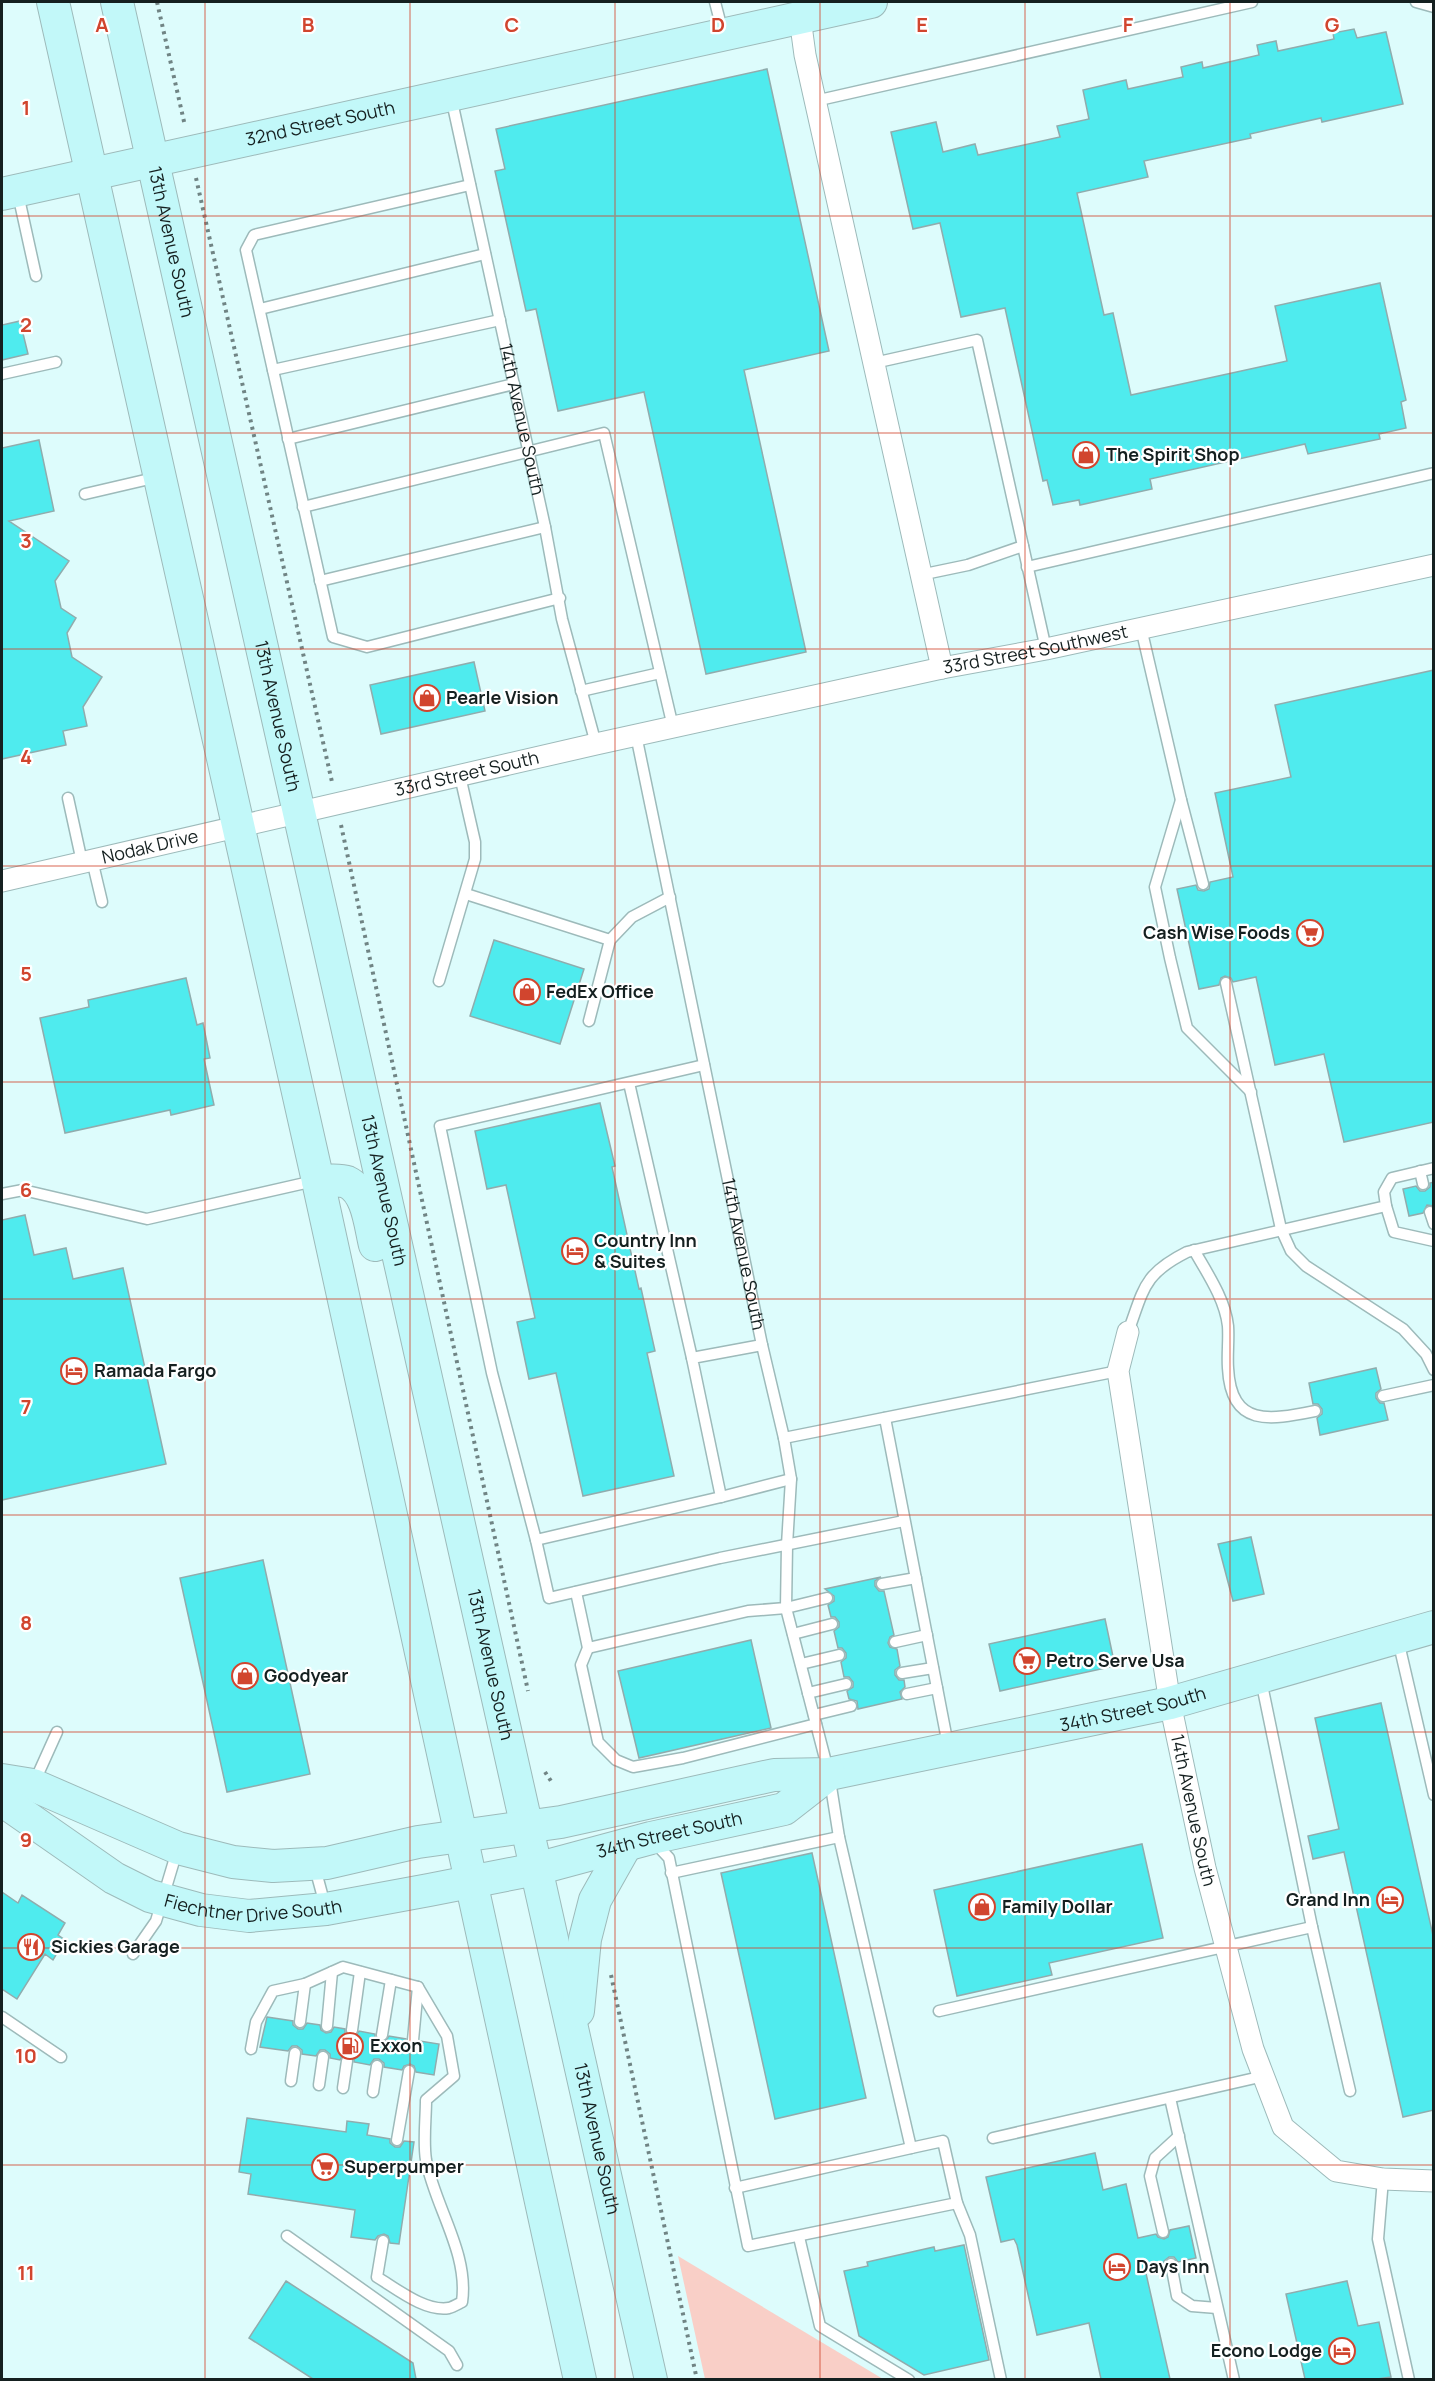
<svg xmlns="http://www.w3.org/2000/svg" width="1435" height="2381" font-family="Manrope,sans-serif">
	<rect width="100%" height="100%" fill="#ddfcfc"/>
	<!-- green -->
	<path fill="#f9cfc7" d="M 678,2256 L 883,2379 L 705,2379 Z"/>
	<!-- building -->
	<path fill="#4febee" stroke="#90acad" stroke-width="1.5" d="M 1354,29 L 1357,38 L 1386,32 L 1403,104 L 1322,122 L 1321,118 L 1250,134 L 1251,138 L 1144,161 L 1148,177 L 1077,193 L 1104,315 L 1113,313 L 1131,395 L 1287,361 L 1275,306 L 1380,283 L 1406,400 L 1401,402 L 1406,428 L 1379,434 L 1380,439 L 1308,454 L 1305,444 L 1150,479 L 1152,489 L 1080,505 L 1079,500 L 1053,505 L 1047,480 L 1043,481 L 1005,308 L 961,317 L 940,223 L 913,229 L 891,132 L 936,122 L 943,152 L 975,144 L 978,155 L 1060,137 L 1057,126 L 1089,119 L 1083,90 L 1126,80 L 1128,89 L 1183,77 L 1181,67 L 1202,62 L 1203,68 L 1259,55 L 1257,45 L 1276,41 L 1278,51 L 1334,39 L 1333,33 Z
		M 767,69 L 829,351 L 744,370 L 806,652 L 706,674 L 644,392 L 558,411 L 536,309 L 526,311 L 495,171 L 505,169 L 496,129 Z
		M 20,321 L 28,354 L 2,360 L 2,325 Z
		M 39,440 L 54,511 L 9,521 L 69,561 L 55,581 L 61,608 L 76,618 L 67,633 L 72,657 L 102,677 L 83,707 L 87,726 L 63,731 L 66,745 L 2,759 L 2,448 Z
		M 474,662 L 485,711 L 381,734 L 370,685 Z
		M 1434,670 L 1434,1122 L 1344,1142 L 1324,1054 L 1275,1065 L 1256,977 L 1233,982 L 1231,978 L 1225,976 L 1221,978 L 1219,985 L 1199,989 L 1177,889 L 1196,885 L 1198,890 L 1204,891 L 1209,889 L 1210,882 L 1233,877 L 1215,793 L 1291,777 L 1275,705 Z
		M 494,940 L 584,969 L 560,1044 L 470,1016 Z
		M 186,978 L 197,1025 L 203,1023 L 210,1058 L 204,1059 L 214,1105 L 171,1115 L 170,1110 L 65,1133 L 40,1018 L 89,1007 L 88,1000 Z
		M 600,1103 L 615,1166 L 612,1167 L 639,1289 L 641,1288 L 655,1351 L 647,1353 L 674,1476 L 583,1496 L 556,1373 L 529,1379 L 517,1322 L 535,1318 L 506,1185 L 487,1189 L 475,1131 Z
		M 1434,1182 L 1434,1206 L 1427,1205 L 1423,1213 L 1409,1216 L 1403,1189 L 1416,1186 L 1420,1191 L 1425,1191 L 1430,1187 L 1430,1183 Z
		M 25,1215 L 34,1255 L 66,1248 L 73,1279 L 123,1268 L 166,1464 L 2,1500 L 2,1220 Z
		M 1376,1368 L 1381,1389 L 1376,1393 L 1376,1398 L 1380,1403 L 1384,1403 L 1388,1420 L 1320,1435 L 1317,1418 L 1322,1414 L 1322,1409 L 1318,1404 L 1313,1404 L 1309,1383 Z
		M 1251,1537 L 1264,1594 L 1233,1601 L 1218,1544 Z
		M 263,1560 L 310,1774 L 227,1792 L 180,1578 Z
		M 881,1577 L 875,1581 L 875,1586 L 879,1591 L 884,1591 L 894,1635 L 890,1637 L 888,1643 L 890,1647 L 897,1649 L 900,1666 L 895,1670 L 895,1675 L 899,1680 L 904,1680 L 905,1687 L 900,1692 L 902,1699 L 858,1709 L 857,1701 L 849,1699 L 847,1691 L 853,1687 L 853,1682 L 849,1677 L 844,1677 L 841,1662 L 846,1658 L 846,1653 L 842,1648 L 838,1648 L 834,1631 L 839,1627 L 839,1622 L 835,1617 L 831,1617 L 828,1605 L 834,1601 L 834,1596 L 825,1589 Z
		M 1105,1619 L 1115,1666 L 1000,1691 L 989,1644 Z
		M 751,1640 L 771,1728 L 639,1758 L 618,1671 Z
		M 1381,1703 L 1434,1940 L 1434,2110 L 1403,2117 L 1344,1852 L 1313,1859 L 1308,1836 L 1339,1829 L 1315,1718 Z
		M 1142,1844 L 1163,1938 L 1049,1963 L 1052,1975 L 957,1996 L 934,1890 Z
		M 812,1853 L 866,2098 L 775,2119 L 721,1873 Z
		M 2,1892 L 18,1903 L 22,1895 L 65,1923 L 58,1935 L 65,1940 L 53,1960 L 45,1954 L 17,1999 L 2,1989 Z
		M 267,2017 L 293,2021 L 293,2025 L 298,2029 L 303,2029 L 307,2023 L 320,2025 L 321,2030 L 326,2033 L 331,2032 L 334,2027 L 345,2029 L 345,2033 L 350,2037 L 355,2037 L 359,2031 L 375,2034 L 375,2038 L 380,2042 L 385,2042 L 389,2036 L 406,2039 L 406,2044 L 412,2047 L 417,2047 L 420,2041 L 439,2044 L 434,2075 L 416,2072 L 414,2066 L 410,2064 L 404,2066 L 402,2070 L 384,2067 L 384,2063 L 379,2059 L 374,2059 L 370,2065 L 354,2062 L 354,2058 L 349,2054 L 344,2054 L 340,2060 L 330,2058 L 330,2054 L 325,2050 L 320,2050 L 316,2056 L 302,2054 L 302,2050 L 297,2046 L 292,2046 L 288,2051 L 260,2047 Z
		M 247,2118 L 346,2132 L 347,2121 L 369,2124 L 367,2135 L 390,2139 L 390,2143 L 395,2147 L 400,2147 L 404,2141 L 414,2142 L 399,2244 L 390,2243 L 388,2236 L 384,2234 L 378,2236 L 375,2240 L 351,2237 L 355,2210 L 248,2194 L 251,2174 L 239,2172 Z
		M 1095,2153 L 1103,2190 L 1126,2184 L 1138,2238 L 1156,2234 L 1158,2237 L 1164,2239 L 1168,2237 L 1170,2230 L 1189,2226 L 1196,2258 L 1178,2262 L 1174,2257 L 1169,2257 L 1164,2261 L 1164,2265 L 1145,2269 L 1170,2379 L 1101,2379 L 1089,2323 L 1037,2335 L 1017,2245 L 1014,2239 L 1001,2242 L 986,2177 Z
		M 964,2245 L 989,2360 L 924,2375 L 859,2336 L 844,2271 L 868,2266 L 867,2262 L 934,2247 L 935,2251 Z
		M 286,2281 L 413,2363 L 416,2379 L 313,2379 L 249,2338 Z
		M 1347,2281 L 1358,2326 L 1379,2322 L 1391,2377 L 1377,2379 L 1305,2379 L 1286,2294 Z"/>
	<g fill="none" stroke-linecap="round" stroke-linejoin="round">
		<defs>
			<g id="lane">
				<path d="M 715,2 L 723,33"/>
				<path d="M 1416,2 L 1434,7"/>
				<path id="s1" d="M 451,97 L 545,527 L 562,619 L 596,744"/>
				<path d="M 815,101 L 1252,2"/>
				<path d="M 470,185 L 254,235 L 246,250 L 333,637 L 367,647 L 560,598"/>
				<path d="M 18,194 L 36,276"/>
				<path d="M 260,309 L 485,254"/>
				<path d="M 874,363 L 977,340 L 1046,649"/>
				<path d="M 273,370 L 500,320"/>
				<path d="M 2,374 L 56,362"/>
				<path d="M 288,439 L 514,384"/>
				<path d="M 85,494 L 158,477"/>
				<path d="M 303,507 L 604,433 L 673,727"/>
				<path d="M 1027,567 L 1434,473"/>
				<path d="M 920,575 L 968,565 L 1023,546"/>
				<path d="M 320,581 L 545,527"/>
				<path d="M 1141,628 L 1181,800 L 1203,884"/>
				<path d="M 581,691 L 660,673"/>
				<path id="s2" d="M 636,735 L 762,1345 L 784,1438 L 1118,1371"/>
				<path d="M 68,798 L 82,862"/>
				<path d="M 1181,800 L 1155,887 L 1170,958 L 1187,1028 L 1251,1092"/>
				<path d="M 92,860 L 102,902"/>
				<path d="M 466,894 L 610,940"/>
				<path d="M 439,981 L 475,859 L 475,842 L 460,776"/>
				<path d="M 1226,983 L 1281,1229 L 1291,1251 L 1306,1266 L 1403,1329 L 1426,1354 L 1434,1370"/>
				<path d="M 589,1021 L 610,940 L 632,917 L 670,897"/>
				<path d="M 704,1065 L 440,1126 L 492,1373 L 536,1540 L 721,1497 L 692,1358 L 762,1345"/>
				<path d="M 629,1083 L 692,1358"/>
				<path d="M 1420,1171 L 1423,1184"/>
				<path d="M 2,1194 L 23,1190 L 147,1219 L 314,1181"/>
				<path d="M 1386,1206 L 1394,1232 L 1434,1241"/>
				<path d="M 1430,1212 L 1434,1224"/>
				<path d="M 1194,1250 C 1207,1273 1225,1299 1228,1326 C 1229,1340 1227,1354 1228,1368 C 1231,1428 1270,1420 1315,1411"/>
				<path d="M 1128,1332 C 1144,1289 1143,1274 1187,1252 L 1386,1206 L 1384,1192 L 1392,1178 L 1434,1168"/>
				<path d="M 1383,1396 L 1434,1385"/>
				<path d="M 885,1418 L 948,1745"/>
				<path d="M 721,1497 L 791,1479"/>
				<path d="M 536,1540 L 549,1598 L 720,1558 L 904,1521"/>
				<path d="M 882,1584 L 916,1578"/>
				<path d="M 576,1592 L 588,1648 L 581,1665 L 598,1742 L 616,1760 L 633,1767 L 683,1758 L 816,1724"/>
				<path d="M 793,1634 L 832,1624"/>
				<path d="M 1398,1640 L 1434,1795"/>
				<path d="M 895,1642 L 927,1635"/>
				<path d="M 588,1648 L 748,1611 L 786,1608 L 787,1545 L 791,1479 L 784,1438"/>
				<path d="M 801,1664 L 839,1655"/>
				<path d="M 902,1673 L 933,1668"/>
				<path d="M 1261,1680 L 1312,1927 L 1350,2091"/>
				<path d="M 808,1693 L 846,1684"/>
				<path d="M 907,1694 L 937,1688"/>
				<path d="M 814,1715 L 851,1706"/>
				<path d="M 34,1783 L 57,1732"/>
				<path d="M 655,1843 L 669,1858 L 748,2246 L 957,2203 L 943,2141 L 911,2148 L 839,1837 L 829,1774 L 786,1608 L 827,1598"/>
				<path d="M 315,1868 L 325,1905"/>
				<path d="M 671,1873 L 839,1837"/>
				<path d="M 133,1954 L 156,1921 L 177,1851"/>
				<path d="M 939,2011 L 1312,1927"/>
				<path d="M 2,2017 L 61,2057"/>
				<path d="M 300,2022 L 305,1984"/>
				<path d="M 327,2026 L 332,1972"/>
				<path d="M 352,2030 L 360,1972"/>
				<path d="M 382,2035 L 391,1980"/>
				<path d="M 413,2040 L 418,1987"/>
				<path d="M 251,2049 L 256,2022 L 273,1991 L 305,1984 L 343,1967 L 418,1987 L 447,2036 L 454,2076 L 426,2100 C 426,2119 423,2141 426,2160 C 435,2207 469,2253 462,2302 C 458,2304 453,2307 449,2308 C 425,2312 397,2289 377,2277 L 383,2241"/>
				<path d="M 291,2081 L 295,2053"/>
				<path d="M 319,2085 L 323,2057"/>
				<path d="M 343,2088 L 347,2061"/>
				<path d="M 373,2092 L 377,2066"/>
				<path d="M 1170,2098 L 1234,2380"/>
				<path d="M 993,2138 L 1264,2076"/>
				<path d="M 397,2140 L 409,2071"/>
				<path d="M 1383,2179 L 1378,2239 L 1409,2380"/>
				<path d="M 735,2188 L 911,2148"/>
				<path d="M 957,2203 L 970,2235 L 1001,2380"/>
				<path d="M 1163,2232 L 1150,2176 L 1155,2158 L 1179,2136"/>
				<path d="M 287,2236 L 449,2351 L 457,2365"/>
				<path d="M 799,2237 L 820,2326 L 909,2380"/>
				<path d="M 1171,2264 L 1177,2296 L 1192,2306 L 1217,2308"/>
			</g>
			<g id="street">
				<path d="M 800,18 L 805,55 L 942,668"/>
				<path id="s3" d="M 2,881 L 596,744 L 942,668 L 1046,649 L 1434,565"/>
				<path id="s4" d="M 1128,1332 L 1118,1371 L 1170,1703 L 1205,1868 L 1253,2049 L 1283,2127 L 1336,2171 L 1383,2179 L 1434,2181"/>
			</g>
			<g id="secondary">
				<path d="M 53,2 L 318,1181 L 580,2380"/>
				<path id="s5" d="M 117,2 L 651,2380"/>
				<path id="s6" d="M 2,194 L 871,2"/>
				<path d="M 318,1181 C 326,1181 339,1179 347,1182 C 368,1192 370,1225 375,1245"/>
				<path id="s7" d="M 2,1780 L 33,1785 L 178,1848 L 233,1862 L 273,1866 L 327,1863 L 418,1842 L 561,1822 L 774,1775 L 829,1774 L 1170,1703 L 1434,1627"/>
				<path id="s8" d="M 2,1794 L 12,1807 L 114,1878 L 150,1896 L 201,1910 L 249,1916 L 326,1909 L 429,1890 L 536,1869 L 651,1838 L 784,1809 L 829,1774"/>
				<path d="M 578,2011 L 585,1939 L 595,1900 L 626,1845"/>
			</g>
		</defs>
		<!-- lane casing -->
		<use href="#lane" stroke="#9dbaba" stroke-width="13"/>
		<!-- street casing -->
		<use href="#street" stroke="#9dbaba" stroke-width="23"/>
		<!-- secondary casing -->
		<use href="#secondary" stroke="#9dbaba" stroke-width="34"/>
		<!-- path -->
		<path stroke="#708484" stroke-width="4" stroke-dasharray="3 4.5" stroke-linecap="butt" d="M 157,2 L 185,126
			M 196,178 L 332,782
			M 341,825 L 528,1691
			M 545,1772 L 553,1784
			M 611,1975 L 697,2380"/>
		<!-- lane -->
		<use href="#lane" stroke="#fff" stroke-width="10"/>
		<!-- street -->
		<use href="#street" stroke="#fff" stroke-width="21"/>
		<!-- secondary -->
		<use href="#secondary" stroke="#c2f8f9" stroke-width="32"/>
	</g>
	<!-- grid -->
	<path fill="none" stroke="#d1452e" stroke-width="1.5" stroke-opacity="0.55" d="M 205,2 L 205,2380M 410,2 L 410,2380M 615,2 L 615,2380M 820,2 L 820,2380M 1025,2 L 1025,2380M 1230,2 L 1230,2380M 2,216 L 1434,216M 2,433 L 1434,433M 2,649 L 1434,649M 2,866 L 1434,866M 2,1082 L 1434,1082M 2,1299 L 1434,1299M 2,1515 L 1434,1515M 2,1732 L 1434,1732M 2,1948 L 1434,1948M 2,2165 L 1434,2165"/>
	<!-- icons -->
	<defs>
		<symbol id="shop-ring" viewBox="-11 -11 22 22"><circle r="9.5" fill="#fff" stroke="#d1452e" stroke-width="1.5"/><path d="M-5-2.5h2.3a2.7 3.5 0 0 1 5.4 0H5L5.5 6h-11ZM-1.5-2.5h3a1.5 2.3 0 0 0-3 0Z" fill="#d1452e"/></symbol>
		<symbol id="supermarket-ring" viewBox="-11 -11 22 22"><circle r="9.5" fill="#fff" stroke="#d1452e" stroke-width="1.5"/><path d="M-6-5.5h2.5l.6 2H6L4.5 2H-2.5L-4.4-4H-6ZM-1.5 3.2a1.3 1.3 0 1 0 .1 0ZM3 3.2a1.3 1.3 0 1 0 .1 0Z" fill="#d1452e"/></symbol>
		<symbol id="hotel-ring" viewBox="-11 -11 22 22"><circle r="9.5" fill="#fff" stroke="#d1452e" stroke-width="1.5"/><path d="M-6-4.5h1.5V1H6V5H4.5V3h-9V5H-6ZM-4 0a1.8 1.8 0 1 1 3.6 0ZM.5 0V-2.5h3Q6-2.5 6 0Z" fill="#d1452e"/></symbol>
		<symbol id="restaurant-ring" viewBox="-11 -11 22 22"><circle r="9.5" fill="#fff" stroke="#d1452e" stroke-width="1.5"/><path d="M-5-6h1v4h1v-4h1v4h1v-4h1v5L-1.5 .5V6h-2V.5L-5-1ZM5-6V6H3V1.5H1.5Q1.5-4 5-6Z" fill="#d1452e"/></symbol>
		<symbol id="fuel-ring" viewBox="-11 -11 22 22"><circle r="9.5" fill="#fff" stroke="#d1452e" stroke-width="1.5"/><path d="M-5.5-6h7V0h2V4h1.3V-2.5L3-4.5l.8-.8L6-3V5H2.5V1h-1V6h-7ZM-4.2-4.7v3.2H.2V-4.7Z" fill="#d1452e"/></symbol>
	</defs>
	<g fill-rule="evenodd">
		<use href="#shop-ring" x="1071" y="440" width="30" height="30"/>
		<use href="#shop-ring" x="412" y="683" width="30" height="30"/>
		<use href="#supermarket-ring" x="1295" y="918" width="30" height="30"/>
		<use href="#shop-ring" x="512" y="977" width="30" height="30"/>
		<use href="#hotel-ring" x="560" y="1236" width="30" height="30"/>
		<use href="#hotel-ring" x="59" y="1356" width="30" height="30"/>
		<use href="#supermarket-ring" x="1012" y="1646" width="30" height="30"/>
		<use href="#shop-ring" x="230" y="1661" width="30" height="30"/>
		<use href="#hotel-ring" x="1375" y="1885" width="30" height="30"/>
		<use href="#shop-ring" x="967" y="1892" width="30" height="30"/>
		<use href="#restaurant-ring" x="16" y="1932" width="30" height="30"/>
		<use href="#fuel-ring" x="335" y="2031" width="30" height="30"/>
		<use href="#supermarket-ring" x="310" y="2152" width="30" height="30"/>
		<use href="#hotel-ring" x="1102" y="2252" width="30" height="30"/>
		<use href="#hotel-ring" x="1327" y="2336" width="30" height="30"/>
	</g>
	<g text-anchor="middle" stroke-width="4.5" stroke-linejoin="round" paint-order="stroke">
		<!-- street labels -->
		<g font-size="18" fill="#152020" stroke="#fff">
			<text dy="6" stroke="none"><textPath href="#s6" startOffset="326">32nd Street South</textPath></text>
			<text dy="6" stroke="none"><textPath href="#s5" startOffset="246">13th Avenue South</textPath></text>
			<text dy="6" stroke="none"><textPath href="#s1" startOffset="330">14th Avenue South</textPath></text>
			<text dy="6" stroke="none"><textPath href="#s3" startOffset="1059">33rd Street Southwest</textPath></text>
			<text dy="6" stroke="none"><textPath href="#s5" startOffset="732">13th Avenue South</textPath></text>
			<text dy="6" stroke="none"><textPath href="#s3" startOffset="477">33rd Street South</textPath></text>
			<text dy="6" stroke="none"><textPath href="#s3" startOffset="152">Nodak Drive</textPath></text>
			<text dy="6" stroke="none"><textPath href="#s5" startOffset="1218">13th Avenue South</textPath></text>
			<text dy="6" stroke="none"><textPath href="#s2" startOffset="530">14th Avenue South</textPath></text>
			<text dy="6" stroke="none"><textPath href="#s5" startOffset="1704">13th Avenue South</textPath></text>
			<text dy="6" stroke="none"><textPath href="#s7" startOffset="1162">34th Street South</textPath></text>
			<text dy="6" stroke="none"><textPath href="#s4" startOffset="486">14th Avenue South</textPath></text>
			<text dy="6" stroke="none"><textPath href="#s8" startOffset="711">34th Street South</textPath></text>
			<text dy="6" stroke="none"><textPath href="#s8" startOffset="286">Fiechtner Drive South</textPath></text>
			<text dy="6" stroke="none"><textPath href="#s5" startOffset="2190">13th Avenue South</textPath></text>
		</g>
		<!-- poi labels -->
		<g font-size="18" font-weight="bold" fill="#152020" stroke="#fff" text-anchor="start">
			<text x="1106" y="461">The Spirit Shop</text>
			<text x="446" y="704">Pearle Vision</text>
			<text x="1290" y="939" text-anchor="end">Cash Wise Foods</text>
			<text x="546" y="998">FedEx Office</text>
			<text x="594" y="1247">Country Inn<tspan x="594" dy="21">&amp; Suites</tspan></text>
			<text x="94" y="1377">Ramada Fargo</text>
			<text x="1046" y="1667">Petro Serve Usa</text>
			<text x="264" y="1682">Goodyear</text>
			<text x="1370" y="1906" text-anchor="end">Grand Inn</text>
			<text x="1002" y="1913">Family Dollar</text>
			<text x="51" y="1953">Sickies Garage</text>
			<text x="370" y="2052">Exxon</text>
			<text x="344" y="2173">Superpumper</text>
			<text x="1136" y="2273">Days Inn</text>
			<text x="1322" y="2357" text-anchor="end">Econo Lodge</text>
		</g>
	</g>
	<g font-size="20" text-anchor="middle" font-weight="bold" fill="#d1452e" stroke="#fff" stroke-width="4.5" stroke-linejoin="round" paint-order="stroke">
		<text x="102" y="32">A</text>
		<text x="308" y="32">B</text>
		<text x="512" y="32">C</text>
		<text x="718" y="32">D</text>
		<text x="922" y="32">E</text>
		<text x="1128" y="32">F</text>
		<text x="1332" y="32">G</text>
		<text x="26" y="115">1</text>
		<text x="26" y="332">2</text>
		<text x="26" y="548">3</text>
		<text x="26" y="764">4</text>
		<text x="26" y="981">5</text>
		<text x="26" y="1197">6</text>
		<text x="26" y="1414">7</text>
		<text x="26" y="1630">8</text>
		<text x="26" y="1847">9</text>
		<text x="26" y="2063">10</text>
		<text x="26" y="2280">11</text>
	</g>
	<!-- border -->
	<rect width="1435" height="2381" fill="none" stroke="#152020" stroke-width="6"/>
</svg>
